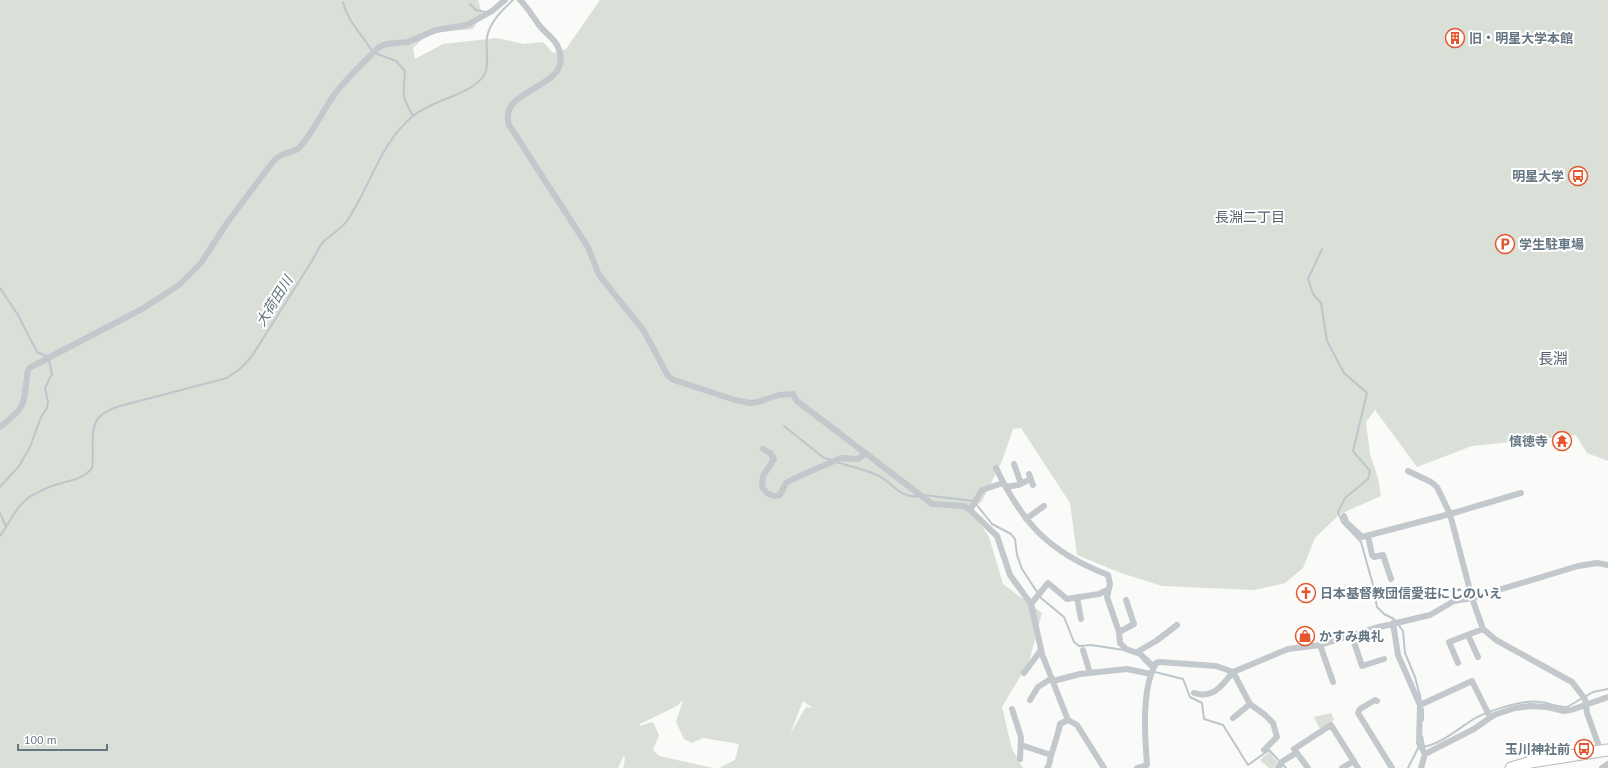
<svg xmlns="http://www.w3.org/2000/svg" width="1608" height="768" font-family="'PT Sans','Noto Sans JP',sans-serif">
	<rect width="100%" height="100%" fill="#fafaf8"/>
	<!-- green -->
	<path fill="#dadfd7" fill-rule="evenodd" d="M 0,0 L 478,0 L 482,13 L 473,29 L 429,33 L 413,48 L 415,59 L 443,44 L 497,38 L 524,44 L 543,42 L 553,53 L 566,49 L 600,0 L 1608,0 L 1608,461 L 1587,453 L 1576,435 L 1472,446 L 1417,467 L 1375,410 L 1366,422 L 1370,454 L 1378,478 L 1381,496 L 1340,514 L 1315,538 L 1303,568 L 1285,583 L 1254,590 L 1162,586 L 1121,573 L 1077,555 L 1070,503 L 1021,428 L 1013,429 L 1002,461 L 982,501 L 971,510 L 989,537 L 1003,584 L 1042,613 L 1029,662 L 1002,707 L 1012,749 L 1023,768 L 719,768 L 735,760 L 739,744 L 703,738 L 692,743 L 684,739 L 676,722 L 683,700 L 677,706 L 640,724 L 639,726 L 653,722 L 659,735 L 653,750 L 659,756 L 713,768 L 623,768 L 625,759 L 624,755 L 618,768 L 0,768 ZM 803,701 L 813,708 L 806,707 L 790,734 Z
		M 1331,713 L 1334,720 L 1320,729 L 1314,717 Z
		M 1269,752 L 1278,762 L 1274,768 L 1269,768 L 1260,760 Z"/>
	<g fill="none" stroke-linecap="round" stroke-linejoin="round">
		<!-- stream -->
		<path stroke="#bbc7cb" stroke-width="2" d="M 343,2 C 348,23 362,34 372,51
			M 470,4 L 476,10 L 486,12
			M 375,53 L 396,61 L 405,71 C 404,95 400,93 413,116
			M 1322,249 L 1308,279 L 1313,294 L 1321,303 L 1327,341 L 1344,373 L 1367,393 L 1353,451 L 1370,471 L 1368,479 L 1345,498 L 1338,512 L 1342,522 L 1361,542 L 1373,585 L 1377,607 L 1384,614 L 1394,619 L 1403,631 L 1405,653 L 1415,677 L 1421,700
			M 0,288 L 18,315 L 37,352 L 46,356
			M 784,426 L 824,458 L 832,460
			M 836,462 C 849,466 862,469 875,474 C 891,480 899,499 918,496
			M 0,487 L 19,466 L 30,447 L 41,417 L 47,408 L 48,402 L 45,388 L 52,374 L 49,360
			M 924,495 L 973,501
			M 976,504 L 992,524 L 1011,534 L 1015,539 L 1017,555 L 1022,569 L 1041,598 L 1064,617 L 1074,642 L 1079,646 L 1091,645 L 1124,650
			M 0,513 L 6,527
			M 0,536 C 10,523 17,503 33,495 C 42,490 53,485 62,483 C 75,479 83,479 92,468 C 96,439 82,417 120,406 L 227,378 L 241,368 L 252,356 L 310,264 C 315,257 318,247 324,241 C 332,234 341,229 347,221 C 370,187 380,143 413,116 C 432,100 469,95 482,78 C 491,68 485,49 487,37 C 490,22 502,10 513,0
			M 1143,660 L 1155,672 L 1183,679 L 1190,697 L 1202,703 L 1204,719 L 1223,725 L 1248,765 L 1269,750 L 1286,768
			M 1423,720 L 1423,709
			M 1422,736 L 1424,747
			M 1408,768 L 1418,748 C 1439,745 1453,733 1469,722 C 1483,712 1524,699 1540,702 C 1549,703 1558,707 1567,707 L 1593,692 L 1608,689"/>
		<defs>
			<path id="highway" d="M 1511,768 L 1531,762 L 1608,750"/>
		</defs>
		<!-- highway casing -->
		<use href="#highway" stroke="#b4b9bd" stroke-width="13"/>
		<!-- street -->
		<path stroke="#c3c8cc" stroke-width="6" d="M 520,0 C 527,7 531,14 537,22 C 542,31 552,36 557,45 C 579,90 497,85 509,125 L 588,247 L 599,275 L 644,331 L 668,376 L 674,380 L 735,400 L 750,403 L 758,402 L 779,395 L 793,394 L 797,401 L 932,504 L 964,506 L 970,510 L 997,536 L 1010,575 L 1031,604 L 1042,654 L 1068,720 L 1077,725 L 1104,768
			M 0,427 C 30,403 22,405 28,370 L 31,367 L 142,309 L 179,285 L 201,263 L 227,223 L 272,163 C 283,149 293,155 300,147 C 314,131 322,112 334,95 C 347,78 363,63 378,48 L 386,44 L 408,42 L 436,30 L 467,25 L 492,11 L 505,0
			M 763,449 L 770,453 L 774,459 L 763,476 L 762,487 L 767,493 L 774,496 L 780,495 L 786,483 L 793,479 L 841,458 L 858,459 L 866,453
			M 1014,464 L 1021,484
			M 996,468 C 1023,524 1049,552 1108,575 L 1110,584 L 1107,597 L 1119,632 L 1120,643 L 1126,649 L 1140,654 L 1154,667
			M 1408,471 L 1431,482 L 1437,487 L 1450,514 L 1472,598 L 1483,629 L 1496,640 L 1572,682 L 1585,699 L 1587,713 L 1601,752
			M 1029,474 L 1033,485
			M 1006,487 L 1018,485 L 1031,479
			M 970,510 L 982,490 L 1003,483
			M 1344,516 L 1346,522 L 1362,537 L 1450,514 L 1521,493
			M 1026,519 L 1044,506
			M 1368,536 L 1372,555 L 1374,557 L 1383,555 L 1391,579
			M 1077,597 L 1081,619
			M 1031,604 L 1048,583 L 1067,599 L 1099,594 L 1107,590
			M 1393,623 L 1398,655 L 1420,705 L 1419,743 L 1425,754 L 1421,768
			M 1119,632 L 1134,624 L 1126,600
			M 1468,635 L 1478,657
			M 1352,636 L 1362,666 L 1384,659
			M 1320,645 L 1333,682
			M 1083,650 L 1090,673
			M 1137,652 L 1156,641 L 1177,625
			M 1458,663 L 1449,642 L 1483,629
			M 1024,673 L 1041,650
			M 1053,681 L 1080,674 L 1127,669 L 1151,674
			M 1194,693 C 1213,699 1222,686 1233,672 L 1250,704 L 1265,715 L 1273,723 L 1277,737 L 1264,750
			M 1030,700 L 1038,687 L 1052,678
			M 1377,701 L 1375,700 L 1360,709 L 1358,713 L 1392,768
			M 1420,705 L 1472,681 L 1490,717
			M 1012,709 L 1021,737 L 1020,759
			M 1233,718 L 1250,704
			M 1021,745 L 1051,755
			M 1425,754 L 1474,729 L 1494,715 L 1515,708 L 1531,706 L 1547,707 L 1564,711 L 1571,710 L 1608,697
			M 1047,768 C 1051,763 1049,761 1051,756 C 1054,745 1058,735 1060,724 L 1068,720
			M 1137,768 L 1147,765 C 1145,736 1141,689 1156,663 L 1160,662 L 1216,666 L 1233,672 L 1288,649 L 1320,645 L 1375,628 L 1430,615 L 1454,601 L 1472,598 L 1578,566 L 1597,563 L 1608,565
			M 1278,768 L 1283,761 L 1296,753
			M 1308,768 L 1294,749 L 1331,725 L 1358,768
			M 1342,768 L 1354,761
			M 1602,768 L 1608,764"/>
		<!-- highway -->
		<use href="#highway" stroke="#fff" stroke-width="11"/>
	</g>
	<!-- icons -->
	<defs>
		<symbol id="building-ring" viewBox="-11 -11 22 22"><circle r="9.5" fill="#fff" stroke="#e4572e" stroke-width="1.5"/><path d="M-4-6H4V6H1V3H-1V6H-4ZM-2.5-4.3h1.7v1.8h-1.7ZM.8-4.3h1.7v1.8H.8ZM-2.5-1h1.7V.8h-1.7ZM.8-1h1.7V.8H.8Z" fill="#e4572e"/></symbol>
		<symbol id="bus-ring" viewBox="-11 -11 22 22"><circle r="9.5" fill="#fff" stroke="#e4572e" stroke-width="1.5"/><path d="M-5-6H5V4H4V6H2V4H-2V6H-4V4H-5ZM-3.5-4V0h7V-4ZM-3.5 1.2v1.5H-2V1.2ZM2 1.2v1.5H3.5V1.2Z" fill="#e4572e"/></symbol>
		<symbol id="parking-ring" viewBox="-11 -11 22 22"><circle r="9.5" fill="#fff" stroke="#e4572e" stroke-width="1.5"/><path d="M-3.5-5.5H1a3.5 3.5 0 0 1 0 7H-1V5.5H-3.5ZM-1-3.4V-.6H.8a1.4 1.4 0 0 0 0-2.8Z" fill="#e4572e"/></symbol>
		<symbol id="temple-ring" viewBox="-11 -11 22 22"><circle r="9.5" fill="#fff" stroke="#e4572e" stroke-width="1.5"/><path d="M0-6L5-2H3V0L6.5 2.5H4V6H1.5V3h-3V6H-4V2.5H-6.5L-3 0V-2H-5Z" fill="#e4572e"/></symbol>
		<symbol id="church-ring" viewBox="-11 -11 22 22"><circle r="9.5" fill="#fff" stroke="#e4572e" stroke-width="1.5"/><path d="M-1.2-6h2.4v3.5h3.3v2.4h-3.3V6h-2.4V-.1h-3.3v-2.4h3.3Z" fill="#e4572e"/></symbol>
		<symbol id="shop-ring" viewBox="-11 -11 22 22"><circle r="9.5" fill="#fff" stroke="#e4572e" stroke-width="1.5"/><path d="M-5-2.5h2.3a2.7 3.5 0 0 1 5.4 0H5L5.5 6h-11ZM-1.5-2.5h3a1.5 2.3 0 0 0-3 0Z" fill="#e4572e"/></symbol>
	</defs>
	<g fill-rule="evenodd">
		<use href="#building-ring" x="1444" y="27" width="22" height="22"/>
		<use href="#bus-ring" x="1567" y="165" width="22" height="22"/>
		<use href="#parking-ring" x="1494" y="233" width="22" height="22"/>
		<use href="#temple-ring" x="1551" y="430" width="22" height="22"/>
		<use href="#church-ring" x="1295" y="582" width="22" height="22"/>
		<use href="#shop-ring" x="1294" y="625" width="22" height="22"/>
		<use href="#bus-ring" x="1573" y="738" width="22" height="22"/>
	</g>
	<g text-anchor="middle" stroke-width="4" stroke-linejoin="round" paint-order="stroke">
		<!-- poi labels -->
		<g font-size="13" font-weight="bold" fill="#657683" stroke="#fff" text-anchor="start">
			<text x="1469" y="43">旧・明星大学本館</text>
			<text x="1564" y="181" text-anchor="end">明星大学</text>
			<text x="1519" y="249">学生駐車場</text>
			<text x="1548" y="446" text-anchor="end">慎徳寺</text>
			<text x="1320" y="598">日本基督教団信愛荘にじのいえ</text>
			<text x="1319" y="641">かすみ典礼</text>
			<text x="1570" y="754" text-anchor="end">玉川神社前</text>
		</g>
		<!-- neighbourhood labels -->
		<g font-size="14" fill="#57646e" stroke="#fff">
			<text x="1250" y="222">長淵二丁目</text>
		</g>
		<!-- water labels -->
		<g font-size="14" font-style="italic" fill="#60757c" stroke="#fff">
			<text transform="translate(274 301) rotate(-58)" y="5">大荷田川</text>
		</g>
		<!-- quarter labels -->
		<g font-size="15" fill="#57646e" stroke="#fff">
			<text x="1553" y="364">長淵</text>
		</g>
	</g>
	<!-- scale -->
	<path d="M18 744v6h89v-6" fill="none" stroke="#657683" stroke-width="2"/>
	<text x="24" y="744" font-size="12" fill="#657683" stroke="#ffffff" stroke-width="3" paint-order="stroke">100 m</text>
</svg>
